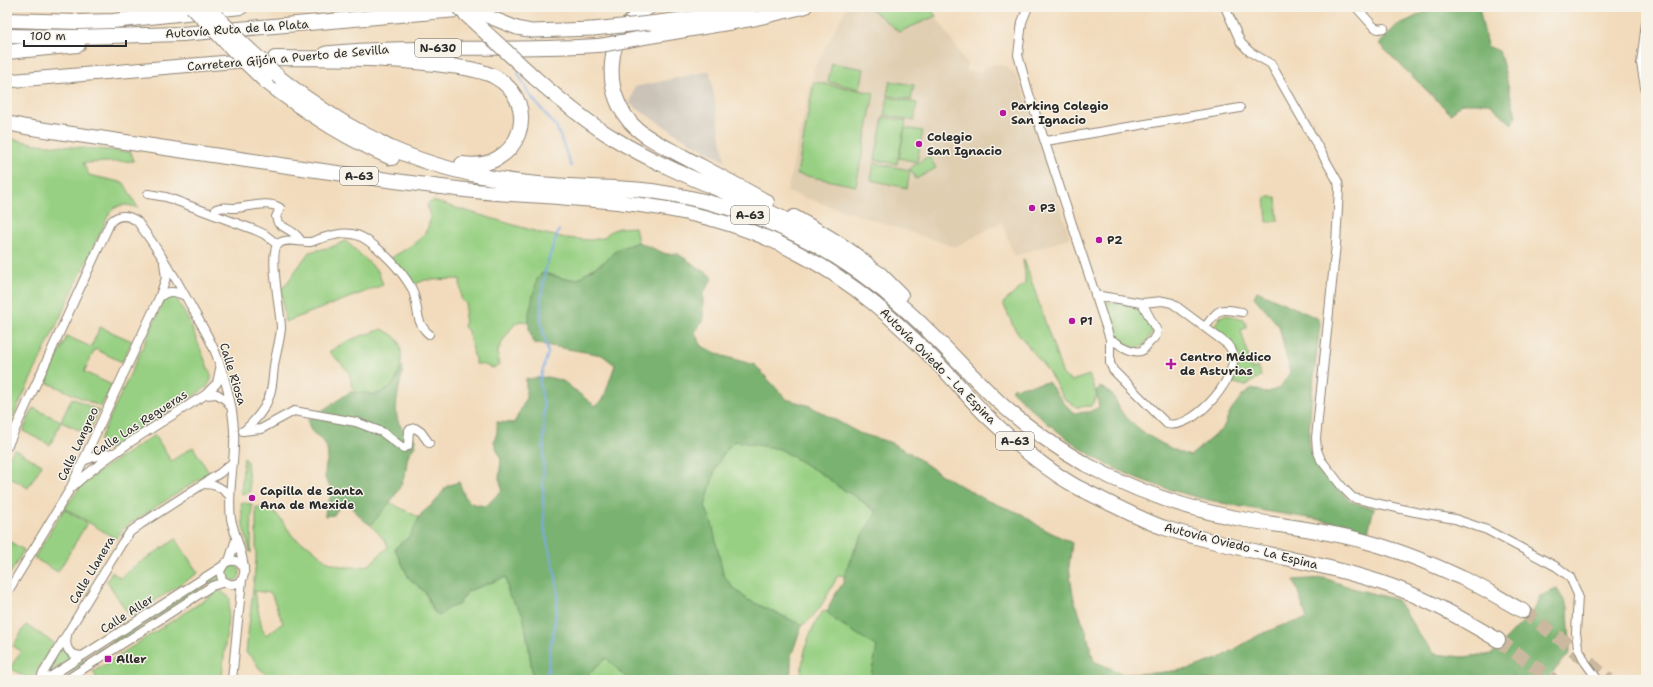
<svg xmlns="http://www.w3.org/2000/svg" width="1653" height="687" font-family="'Shantell Sans',sans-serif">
	<rect width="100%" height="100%" fill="#f7f3e8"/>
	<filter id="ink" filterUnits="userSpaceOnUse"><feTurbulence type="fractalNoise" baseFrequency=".025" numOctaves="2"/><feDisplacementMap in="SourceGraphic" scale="8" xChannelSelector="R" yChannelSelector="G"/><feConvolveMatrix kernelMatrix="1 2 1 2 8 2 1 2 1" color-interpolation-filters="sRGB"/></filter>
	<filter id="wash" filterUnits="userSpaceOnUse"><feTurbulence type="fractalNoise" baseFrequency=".012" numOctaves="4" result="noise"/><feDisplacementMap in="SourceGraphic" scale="16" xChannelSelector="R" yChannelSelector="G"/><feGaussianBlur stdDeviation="0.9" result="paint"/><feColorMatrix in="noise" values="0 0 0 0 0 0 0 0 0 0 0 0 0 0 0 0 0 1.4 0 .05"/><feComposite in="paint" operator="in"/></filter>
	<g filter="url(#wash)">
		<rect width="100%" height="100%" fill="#f2dbbc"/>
		<!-- built -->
		<path fill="#e0ceb1" d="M 852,7 L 869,7 L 899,32 L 936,16 L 967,64 L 967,71 L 980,73 L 983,69 L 994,64 L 1003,65 L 1013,72 L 1018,79 L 1027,101 L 1070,238 L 1014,256 L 1002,222 L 955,247 L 787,192 L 814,69 L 846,8 Z"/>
		<!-- industrial -->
		<path fill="#cbc3b8" d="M 710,71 L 710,74 L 725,161 L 678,135 L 630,104 L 634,87 Z"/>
		<!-- green -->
		<path fill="#98d083" stroke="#627e57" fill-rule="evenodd" d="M 869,7 L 930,7 L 936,16 L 899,32 Z
			M 832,63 L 864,69 L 860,89 L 828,82 Z
			M 890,81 L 914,85 L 911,100 L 887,95 Z
			M 814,82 L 874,93 L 856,186 L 797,174 Z
			M 888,97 L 917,103 L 914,121 L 884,115 Z
			M 883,117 L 906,121 L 897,164 L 875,160 Z
			M 905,128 L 923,131 L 917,162 L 899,158 Z
			M 7,138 L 37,144 L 131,152 L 134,161 L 83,163 L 89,175 L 124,183 L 138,208 C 127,204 119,203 110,212 L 7,429 Z
			M 929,156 L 936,168 L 916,179 L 910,168 Z
			M 874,163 L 910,170 L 907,188 L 871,180 Z
			M 1265,197 L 1276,197 L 1278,221 L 1267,222 Z
			M 433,201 L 541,233 L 566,238 L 590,240 L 603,238 L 611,231 L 619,228 L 635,227 L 638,242 L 618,249 L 604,262 L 586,273 L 578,279 L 566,279 L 548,274 C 539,290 529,304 529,322 L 520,321 L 515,324 L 510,330 L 502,342 L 498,351 L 499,365 L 493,368 L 481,364 L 476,364 L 468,331 L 464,327 L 466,303 L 461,300 L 460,279 L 425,280 L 413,285 L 391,258 C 404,250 425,240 429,224 C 431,218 428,210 427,204 Z
			M 346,241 L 378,271 L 383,285 L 285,322 L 281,288 L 284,287 L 309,252 L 332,247 Z
			M 1024,259 L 1063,375 L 1071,381 L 1089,375 L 1097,395 L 1091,406 L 1076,407 L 1063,397 L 1048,371 L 1014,328 L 1003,303 L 1025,284 L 1025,274 L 1023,260 Z
			M 175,296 L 189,321 L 211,375 L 211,380 L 207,387 L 110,450 L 99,441 L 166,297 Z
			M 1106,302 C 1111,301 1117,303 1122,304 C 1142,307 1145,315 1153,332 L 1143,346 L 1136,348 C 1129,345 1121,343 1116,338 C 1110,333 1102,308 1106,302 Z
			M 1225,315 L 1244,319 L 1247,328 L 1241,330 L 1252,369 L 1259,367 L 1261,376 L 1245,386 L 1232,382 L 1238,361 L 1238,352 L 1233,344 L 1213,328 L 1220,317 Z
			M 100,327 L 132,341 L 122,362 L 95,349 L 84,372 L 112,385 L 101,407 L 46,382 L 67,336 L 91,347 Z
			M 382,329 C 389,333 398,337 400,345 C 404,361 399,385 383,392 C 374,396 365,393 356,393 C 348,383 353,384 350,376 C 348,369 335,357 329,352 C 345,340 364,335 382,329 Z
			M 72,398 L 99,411 L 88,434 L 61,422 L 50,445 L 23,431 L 33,408 L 61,421 Z
			M 155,435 L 171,461 L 193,447 L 209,473 L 131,523 L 122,530 L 116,539 L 65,508 L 84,482 L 107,466 Z
			M 735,441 L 780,449 L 825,476 L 840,488 L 855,496 L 877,513 C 864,532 850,553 845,576 L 838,575 C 831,589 816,619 802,625 L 748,600 L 733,588 L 723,575 L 705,506 L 716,466 L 725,451 Z
			M 14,449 L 42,465 L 28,488 L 7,476 L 7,461 Z
			M 244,457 L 247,461 L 250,492 L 242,494 L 241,492 Z
			M 389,502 L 420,518 L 410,536 L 395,549 L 409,578 L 425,592 L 434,612 L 440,616 L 448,608 L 458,605 L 468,591 L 506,577 L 509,596 L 523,614 L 529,648 L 533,680 L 273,680 L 259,668 L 253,658 L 246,653 L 256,561 L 256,507 L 273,510 L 283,522 L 294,538 L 309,546 L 328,562 L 344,567 L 361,567 L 369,565 L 388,547 L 386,542 L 371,525 ZM 254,591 L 271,593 L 283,623 L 266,635 L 262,628 Z
			M 241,503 L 252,504 L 251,553 L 250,552 L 243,525 Z
			M 64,509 L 87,523 L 58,572 L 34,558 Z
			M 176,539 L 198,573 L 130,617 L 107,581 L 112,572 L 120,578 L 135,566 Z
			M 7,540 L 24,550 L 7,579 Z
			M224 573a8 8 0 1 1 16 0a8 8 0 1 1-16 0Z
			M 217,574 L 219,580 L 213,581 L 60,680 L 52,680 Z
			M 220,590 L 230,598 L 222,676 L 199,680 L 98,680 L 93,672 Z
			M 823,611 L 827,612 L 835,620 L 878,647 L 870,680 L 800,680 C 804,652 806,635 823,611 Z
			M 26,625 L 54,643 L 31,680 L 10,668 L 21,651 L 13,646 Z
			M 63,645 L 66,653 L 72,658 L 46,675 Z
			M 606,658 L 628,680 L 582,680 Z"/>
		<!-- forest -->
		<path fill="#7ab271" stroke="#526e4e" d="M 1427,7 L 1479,7 L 1487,46 L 1499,51 C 1506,72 1509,94 1516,115 L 1512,124 L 1489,103 L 1462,103 L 1451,114 L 1379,44 L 1396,26 L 1425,12 Z
			M 638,242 L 666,254 L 678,254 L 713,277 L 703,294 L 703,319 L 695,333 L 701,346 L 723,356 L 755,365 L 786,399 L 810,406 L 859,433 L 889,442 L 910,453 L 940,474 L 988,501 L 1022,514 L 1040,527 L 1072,543 L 1069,566 L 1072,589 L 1075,603 L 1086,631 L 1094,661 L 1123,674 L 1157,673 L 1189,669 L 1220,658 L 1259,635 L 1283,625 L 1307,619 L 1294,580 L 1324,578 L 1352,588 L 1397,600 L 1423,640 L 1435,654 L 1462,657 L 1492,654 L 1532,612 L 1540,596 L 1557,589 L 1568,607 L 1570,653 L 1546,680 L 1517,680 L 1513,675 L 1503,680 L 870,680 L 877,647 L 835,620 L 827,612 L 833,598 L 843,583 L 846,569 L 864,532 L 877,512 L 855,496 L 840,488 L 825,476 L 780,449 L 735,441 L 725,451 L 716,466 L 705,506 L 712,523 L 723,574 L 733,588 L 748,600 L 802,625 L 791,656 L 791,671 L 788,680 L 628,680 L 606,658 L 582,680 L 533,680 L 529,648 L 523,614 L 509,596 L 506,577 L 468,591 L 458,605 L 448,608 L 440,616 L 434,612 L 425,592 L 409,578 L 395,549 L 396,547 L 410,536 L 421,514 L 435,502 L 447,486 L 459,482 C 466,500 466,504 486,506 L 502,490 L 499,478 L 501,460 L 494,442 L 497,432 L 497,422 L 514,423 L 526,399 L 526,379 L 548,377 L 563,381 L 595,406 L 603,400 L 615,365 L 602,355 L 534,343 L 529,330 L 529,313 L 537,279 L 542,273 L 566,279 L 578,279 L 586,273 L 604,262 L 618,249 Z
			M 1257,291 L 1317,318 L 1320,324 L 1311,401 L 1309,436 L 1310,452 L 1334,485 L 1350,501 L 1363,506 L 1374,508 L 1368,532 C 1353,528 1337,523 1321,520 C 1253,509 1184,500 1121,471 C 1081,453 1042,420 1011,390 L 1013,388 L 1048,382 L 1064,403 L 1074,413 L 1089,412 L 1099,407 L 1096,391 L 1100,387 C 1118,394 1115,405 1124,415 C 1142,434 1165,447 1190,456 L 1223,428 L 1231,410 L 1241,397 L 1252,388 L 1265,393 L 1280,388 L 1290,372 L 1279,326 L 1254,297 Z
			M 401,366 L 403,367 C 401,384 391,410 400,425 C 403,431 411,436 416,440 C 415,450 411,449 408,456 C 406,462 407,469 405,474 C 399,495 384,509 371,525 C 360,520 356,509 345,502 L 340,505 L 334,515 L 325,516 C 325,507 330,499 333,490 C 330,486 325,482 325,476 C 324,464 332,455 324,442 C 317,433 309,435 308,420 L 350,392 L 367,393 L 374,395 L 388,389 L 395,382 Z"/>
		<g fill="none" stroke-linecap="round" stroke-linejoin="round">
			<!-- stream -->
			<path stroke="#7baae5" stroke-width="2" d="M 518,73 L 529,94 L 557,128 L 571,166
				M 547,680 L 550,647 L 554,631 L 558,596 L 556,577 L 545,533 L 543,501 L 544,405 L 539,382 L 548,353 L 541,321 L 541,298 L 546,266 L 559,230"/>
		</g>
	</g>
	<g filter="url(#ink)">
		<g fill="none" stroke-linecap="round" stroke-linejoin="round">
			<!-- motorway-tunnel -->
			<path stroke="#cab89f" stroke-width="14" stroke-dasharray="14 7" stroke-linecap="butt" d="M 1523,611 L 1562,640 L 1609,680
				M 1498,640 L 1553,680"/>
			<defs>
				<path id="minor" d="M 1028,7 L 1022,22 L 1018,55 L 1028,91 L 1110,339 L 1110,363 L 1113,370 L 1167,424 C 1193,430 1234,382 1233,358 C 1233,352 1231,348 1227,344 L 1172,303 L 1163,301 L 1142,303 L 1095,295
					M 1225,7 L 1241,43 L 1250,52 L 1271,64 L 1338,182 L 1339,189 L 1336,244 L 1316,438 L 1317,450 L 1321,460 L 1343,488 L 1353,498 L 1415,512 L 1455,519 L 1487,530 L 1557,567 L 1570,577 L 1578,595 L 1576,633 L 1578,647 L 1585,662 L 1598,680
					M 1356,7 L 1373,26 L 1378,29 L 1384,28
					M 1646,23 L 1641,63 L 1646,93
					M 1046,141 L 1240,108
					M 148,194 L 166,197 L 255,230 L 264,234 L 278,245
					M 214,215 L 216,209 C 222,206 228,208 235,208 C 249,207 268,200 280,208 L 276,217 L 278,223 C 288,231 294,230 301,241
					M 160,297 C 168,290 175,291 185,296
					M 1142,303 L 1157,331 L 1156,335 L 1154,338
					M 1205,327 C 1220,308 1218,308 1242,312
					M 1110,339 C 1118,343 1134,356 1143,350 C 1145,348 1148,344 1150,342
					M 206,395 L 217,394 L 226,400 L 229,405
					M 245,430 C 257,419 268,406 271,390 C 273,382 273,374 274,366 C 276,353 280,341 281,328 C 281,313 268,253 278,244 C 287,237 301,243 311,242 C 313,241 317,240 319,239 C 337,234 352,229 368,241 C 384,252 401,270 411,287 C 420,304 413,321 429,334
					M 243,431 L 261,429 L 294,411 L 356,422 L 382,432 L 403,448 L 408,446 L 409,430 L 415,428 L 421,432 L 429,443
					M 7,447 L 110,223 C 118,213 128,215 137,221 C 157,248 175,276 191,306 C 200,322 209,337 216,354 C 225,378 233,405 234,431 C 236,460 227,489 231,519 C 234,534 246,561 244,574 C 243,582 236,585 229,584 L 222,580 L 220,571 L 225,563 C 232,559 238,560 243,567
					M 83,461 L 96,456 L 113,453
					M 204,484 C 216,484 222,488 230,496
					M 72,487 C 112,451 160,423 205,395 L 217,383 L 220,369
					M 229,561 L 236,539
					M 7,593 L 70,489 L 159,298 L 166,278 L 164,263
					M 67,636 C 64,649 70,655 82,656
					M 41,680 L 42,675 L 122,543 L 130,532 L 141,524 L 220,473 L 232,463
					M 45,680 L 221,567
					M 66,680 L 212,586 L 225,582
					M 232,680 L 242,580"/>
				<path id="trunk" d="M 650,23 L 749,11
					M 517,28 L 532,31 L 593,29
					M 641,38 L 754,19 L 805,7
					M 326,53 C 418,44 510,52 603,45
					M 7,81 L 252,60"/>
				<path id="motorway" d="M 649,7 C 629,19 613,39 612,63 C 610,85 616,105 630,122 C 644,138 666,147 684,157 C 712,172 739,186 767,202
					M 7,20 L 78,22 L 113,21 L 241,7
					M 7,36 L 73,37 L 182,34 L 491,7
					M 7,52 L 78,45
					M 275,58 C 333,59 393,57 451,66 C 465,68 482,70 495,77 C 544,104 519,173 462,164
					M 535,78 C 560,100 586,122 615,139 C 674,175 740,195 800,227
					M 281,79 C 309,101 337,120 368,136 C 377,140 384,145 393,149 C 432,166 478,177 520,182 C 564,188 608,186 652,191 C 687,196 720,204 753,216 C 809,237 862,270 906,310 C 939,339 968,373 1000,403 C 1023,424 1057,448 1085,464 C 1133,490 1186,509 1241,519 C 1282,526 1324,530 1364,541 C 1398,550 1430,563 1462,578 C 1483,587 1502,600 1523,611
					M 265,81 C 305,112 346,139 392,158
					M 7,123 L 26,127 C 172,149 318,172 465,190 C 499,194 534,195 569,198 C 647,203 725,214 794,251 C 854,281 899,323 945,371 C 960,386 973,403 989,418 C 1015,443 1045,469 1077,487 C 1089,493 1101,499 1113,505 C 1130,513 1147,522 1165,528 C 1239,552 1317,560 1391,586 C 1428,599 1464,620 1498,640
					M 794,217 C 819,231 844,245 867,264
					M 858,260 L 880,274 L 901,295"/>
			</defs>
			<!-- minor casing -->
			<use href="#minor" stroke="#8e8374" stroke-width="10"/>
			<!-- trunk casing -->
			<use href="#trunk" stroke="#8e8374" stroke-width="15"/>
			<!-- motorway casing -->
			<use href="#motorway" stroke="#8e8374" stroke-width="16"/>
			<!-- minor -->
			<use href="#minor" stroke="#fff" stroke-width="8"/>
			<!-- trunk -->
			<use href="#trunk" stroke="#fff" stroke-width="13"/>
			<!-- motorway -->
			<use href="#motorway" stroke="#fff" stroke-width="14"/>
			<defs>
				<path id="trunk-bridge" d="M 473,7 L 487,16 L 517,28
					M 593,29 L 650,23
					M 603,45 L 641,38"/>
				<path id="motorway-bridge" d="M 192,7 L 241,58 L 265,81
					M 208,7 L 241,42 L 281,79
					M 458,7 L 535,78"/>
			</defs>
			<!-- trunk-bridge casing -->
			<use href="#trunk-bridge" stroke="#8e8374" stroke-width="15" stroke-linecap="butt"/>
			<!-- motorway-bridge casing -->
			<use href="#motorway-bridge" stroke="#8e8374" stroke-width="16" stroke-linecap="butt"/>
			<!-- trunk-bridge -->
			<use href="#trunk-bridge" stroke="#fff" stroke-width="13"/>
			<!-- motorway-bridge -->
			<use href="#motorway-bridge" stroke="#fff" stroke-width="14"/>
		</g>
	</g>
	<!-- markers -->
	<g fill="#b5179e" stroke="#f7f3e8" stroke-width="1.5">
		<circle cx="1003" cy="113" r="4"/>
		<circle cx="919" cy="144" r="4"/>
		<circle cx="1032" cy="208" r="4"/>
		<circle cx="1099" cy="240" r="4"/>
		<circle cx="1072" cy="321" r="4"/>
		<path d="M1169 358h4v4h4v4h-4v4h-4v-4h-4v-4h4z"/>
		<circle cx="252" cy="498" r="4"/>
		<rect x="104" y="655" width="8" height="8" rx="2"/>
	</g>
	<g text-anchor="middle" stroke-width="3" stroke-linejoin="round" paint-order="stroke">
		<!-- shield labels -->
		<g fill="#f7f3e8" stroke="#686764" stroke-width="1">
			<rect x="415" y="39" width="46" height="18" rx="3"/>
			<rect x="340" y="167" width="38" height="18" rx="3"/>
			<rect x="731" y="206" width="38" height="18" rx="3"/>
			<rect x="996" y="432" width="38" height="18" rx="3"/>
		</g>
		<g font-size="11" font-weight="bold" fill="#2b2b2b">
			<text x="438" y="52">N-630</text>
			<text x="359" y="180">A-63</text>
			<text x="750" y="219">A-63</text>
			<text x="1015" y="445">A-63</text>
		</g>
		<!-- street labels -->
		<g font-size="12" fill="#2b2b2b" stroke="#f7f3e8">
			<text transform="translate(237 29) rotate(-4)" y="4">Autovía Ruta de la Plata</text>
			<text transform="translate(288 58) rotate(-5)" y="4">Carretera Gijón a Puerto de Sevilla</text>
			<text transform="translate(938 366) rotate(45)" y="4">Autovía Oviedo - La Espina</text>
			<text transform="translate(233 374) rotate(73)" y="4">Calle Riosa</text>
			<text transform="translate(140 423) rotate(-33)" y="4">Calle Las Regueras</text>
			<text transform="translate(78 444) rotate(-65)" y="4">Calle Langreo</text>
			<text transform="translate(1241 546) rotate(14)" y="4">Autovía Oviedo - La Espina</text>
			<text transform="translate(92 570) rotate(-59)" y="4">Calle Llanera</text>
			<text transform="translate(127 614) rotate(-33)" y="4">Calle Aller</text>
		</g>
		<!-- poi labels -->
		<g font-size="12" font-weight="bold" fill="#2b2b2b" stroke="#f7f3e8" text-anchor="start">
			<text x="1011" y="110">Parking Colegio<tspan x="1011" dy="14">San Ignacio</tspan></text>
			<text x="927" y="141">Colegio<tspan x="927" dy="14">San Ignacio</tspan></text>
			<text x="1040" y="212">P3</text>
			<text x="1107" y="244">P2</text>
			<text x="1080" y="325">P1</text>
			<text x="1180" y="361">Centro Médico<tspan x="1180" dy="14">de Asturias</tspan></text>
			<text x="260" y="495">Capilla de Santa<tspan x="260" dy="14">Ana de Mexide</tspan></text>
			<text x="116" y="663">Aller</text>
		</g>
	</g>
	<!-- margin -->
	<rect width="1653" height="687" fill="none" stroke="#f7f3e8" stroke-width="24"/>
	<!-- scale -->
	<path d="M24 40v6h102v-6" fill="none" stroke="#2b2b2b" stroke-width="2"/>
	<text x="30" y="40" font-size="12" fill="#2b2b2b" stroke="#f7f3e8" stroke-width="3" paint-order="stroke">100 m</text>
</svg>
